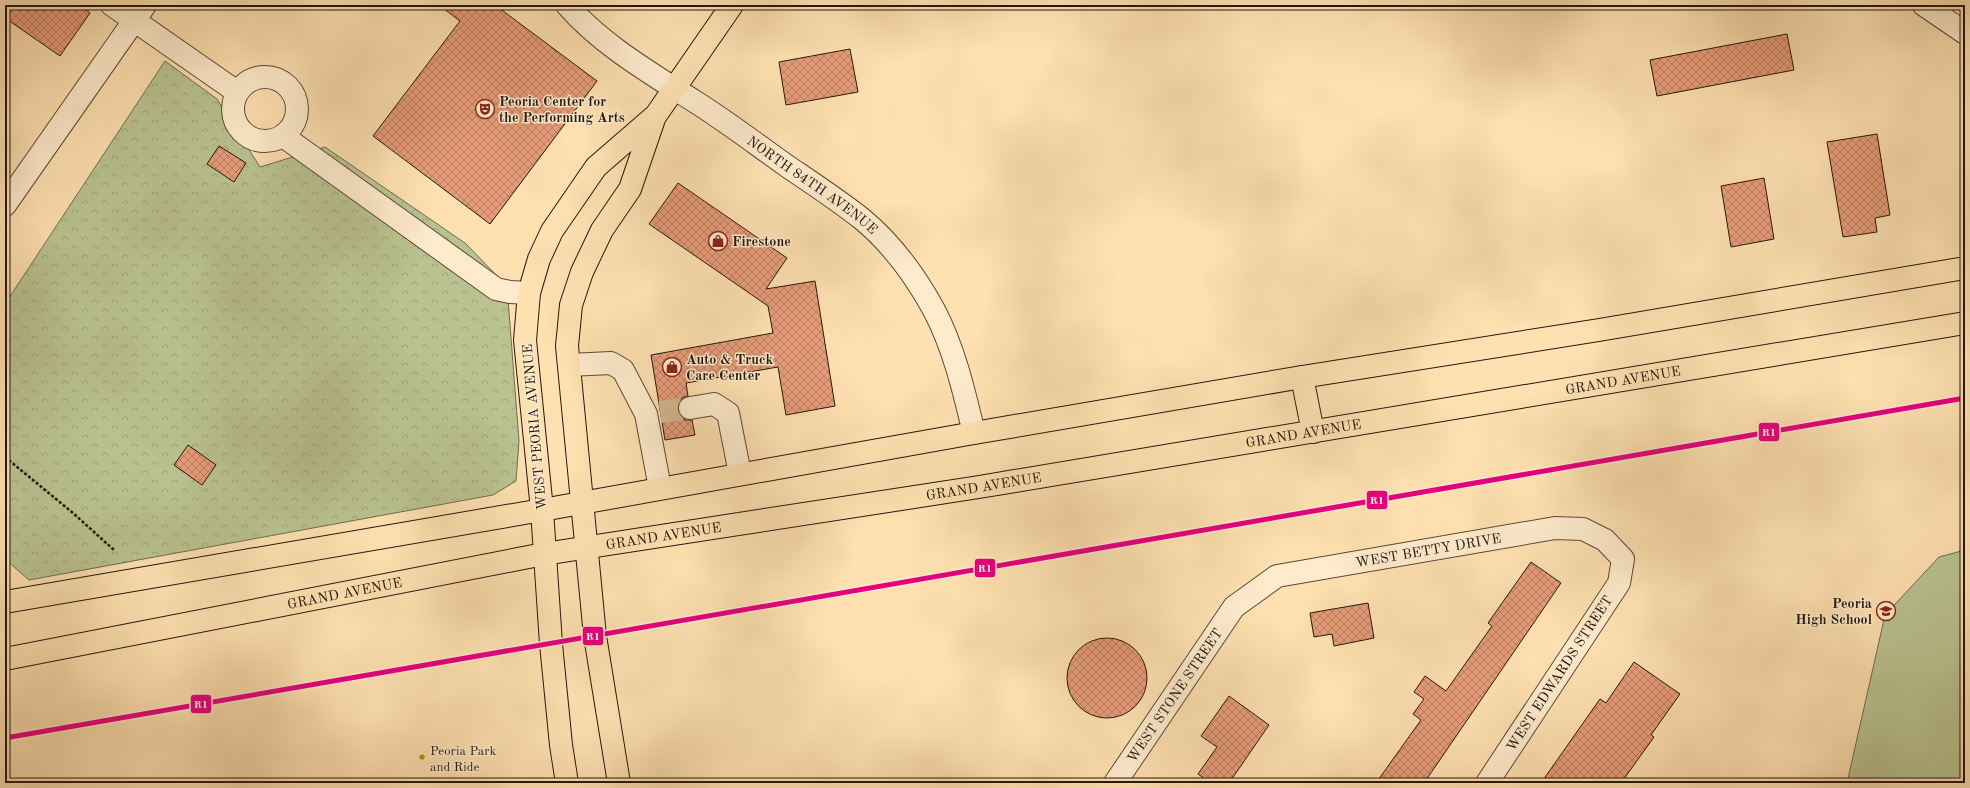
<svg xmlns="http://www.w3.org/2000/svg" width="1970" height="788" font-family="'Old Standard TT',serif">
	<defs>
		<pattern id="park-crowns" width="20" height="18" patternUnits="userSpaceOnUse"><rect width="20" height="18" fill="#b9c391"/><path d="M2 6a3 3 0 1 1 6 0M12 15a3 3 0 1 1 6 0" fill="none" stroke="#9fa77c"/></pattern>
		<pattern id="building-cross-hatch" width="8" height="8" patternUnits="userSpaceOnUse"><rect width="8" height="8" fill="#e79c79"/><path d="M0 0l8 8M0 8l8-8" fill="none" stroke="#bb7e62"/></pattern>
	</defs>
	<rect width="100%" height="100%" fill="#fee0b1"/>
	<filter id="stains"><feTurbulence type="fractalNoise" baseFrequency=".005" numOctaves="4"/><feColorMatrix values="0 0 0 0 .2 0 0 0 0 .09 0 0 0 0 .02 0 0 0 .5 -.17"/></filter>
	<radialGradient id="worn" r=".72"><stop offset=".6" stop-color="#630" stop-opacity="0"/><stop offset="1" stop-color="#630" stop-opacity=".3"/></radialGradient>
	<!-- green -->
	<path fill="#b9c391" stroke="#706c50" d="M 1965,550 L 1965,783 L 1847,783 L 1885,615 L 1939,557 Z"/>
	<!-- park -->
	<path fill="url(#park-crowns)" stroke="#706c50" d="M 165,61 L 217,99 L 260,167 L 325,147 L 465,243 L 507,286 L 519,441 L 516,481 L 493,495 L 29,580 L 5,559 L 5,304 Z"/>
	<!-- building -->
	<path fill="url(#building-cross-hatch)" stroke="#27160e" d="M 5,5 L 79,5 L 90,13 L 60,56 L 5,18 Z
		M 439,5 L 495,5 L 597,81 L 490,224 L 373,136 L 460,21 Z
		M 1787,34 L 1794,70 L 1657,96 L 1650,60 Z
		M 850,49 L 858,92 L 786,105 L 779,62 Z
		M 1877,134 L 1890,215 L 1875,218 L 1877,232 L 1843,237 L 1827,142 Z
		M 219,146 L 246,163 L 234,182 L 207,164 Z
		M 1764,178 L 1774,239 L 1731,247 L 1721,186 Z
		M 678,183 L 787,258 L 766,289 L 815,281 L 835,406 L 786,415 L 778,367 L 686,383 L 688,396 L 682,398 L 678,403 L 678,410 L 680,416 L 685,420 L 692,420 L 695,435 L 665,440 L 651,355 L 773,333 L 768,306 L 649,224 Z
		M 188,445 L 216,465 L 202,485 L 174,465 Z
		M 1531,562 L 1561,583 L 1424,783 L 1376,783 L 1421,720 L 1413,714 L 1424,699 L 1414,692 L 1425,676 L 1446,691 L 1492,626 L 1488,623 Z
		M 1368,603 L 1374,638 L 1334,646 L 1332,634 L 1314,637 L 1310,613 Z
		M1067 678a40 40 0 1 1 80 0a40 40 0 1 1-80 0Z
		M 1634,662 L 1680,694 L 1651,735 L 1654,737 L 1621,783 L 1541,783 L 1600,699 L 1606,703 Z
		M 1229,696 L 1269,725 L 1229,783 L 1211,783 L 1198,774 L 1217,747 L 1201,736 Z"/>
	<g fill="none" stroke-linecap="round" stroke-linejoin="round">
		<!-- minor-tunnel -->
		<path stroke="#d3b890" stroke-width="22" stroke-dasharray="22 11" stroke-linecap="butt" d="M 660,412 L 690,408"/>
		<defs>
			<g id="minor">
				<path d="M 112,5 L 237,92"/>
				<path id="s1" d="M 567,5 C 602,45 649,72 694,101 C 726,121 756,144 787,166 C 812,183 838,200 862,219 C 891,243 916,277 934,310 C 954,348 964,391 974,433"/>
				<path d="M 1924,5 L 1965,33"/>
				<circle cx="265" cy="109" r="32"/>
				<path d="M 283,136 L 496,289 L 510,292 L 529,293"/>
				<path d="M 5,205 L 145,5"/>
				<path d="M 569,365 L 611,363 L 623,370 L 646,414 L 660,488"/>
				<path d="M 690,408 L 714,404 L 728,413 L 740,474"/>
				<path id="s2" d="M 1115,783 L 1234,607 L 1277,576 L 1555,528 L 1583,529 L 1605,540 L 1623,559 L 1619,583 L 1487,783"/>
			</g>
			<path id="major" d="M 567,783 L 561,745 L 551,644 L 542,510 L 525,340 L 529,293 L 539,259 L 552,231 L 596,167 L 656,115 L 732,5
				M 619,783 L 595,636 L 567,346 L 571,305 L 582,272 L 602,230 L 630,189 L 655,116"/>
			<g id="highway">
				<path d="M 1302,377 L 1313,432"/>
				<path d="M 5,602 L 542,510 L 974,433 L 1302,377 L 1599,330 L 1965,268"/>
				<path id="s3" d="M 5,659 L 544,554 L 979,487 L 1965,323"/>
			</g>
		</defs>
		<!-- minor casing -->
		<use href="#minor" stroke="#5d4837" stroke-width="24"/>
		<!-- major casing -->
		<use href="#major" stroke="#27160e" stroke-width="24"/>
		<!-- highway casing -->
		<use href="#highway" stroke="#27160e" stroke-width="24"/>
		<!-- path -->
		<path stroke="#27160e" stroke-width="2.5" stroke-dasharray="3 2" stroke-linecap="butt" d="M 5,457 L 73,513 L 114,550"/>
		<!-- minor -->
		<use href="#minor" stroke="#feebcc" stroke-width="22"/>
		<!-- major -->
		<use href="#major" stroke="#fee0b1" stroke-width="22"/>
		<!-- highway -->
		<use href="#highway" stroke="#fee0b1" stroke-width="22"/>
		<defs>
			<path id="rail-1" d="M 5,738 L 1965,398"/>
		</defs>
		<!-- rail-1 casing -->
		<use href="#rail-1" stroke="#feebcc" stroke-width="8"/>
		<!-- rail-1 -->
		<use href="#rail-1" stroke="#e5007d" stroke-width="5"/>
	</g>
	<!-- icons -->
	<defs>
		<symbol id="theatre-ring" viewBox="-11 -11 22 22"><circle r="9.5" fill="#feebcc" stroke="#8f2418" stroke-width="1.5"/><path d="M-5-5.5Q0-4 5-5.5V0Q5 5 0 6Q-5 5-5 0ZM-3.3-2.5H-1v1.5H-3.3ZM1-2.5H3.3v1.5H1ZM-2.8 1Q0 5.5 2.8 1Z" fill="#8f2418"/></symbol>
		<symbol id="shop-ring" viewBox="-11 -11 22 22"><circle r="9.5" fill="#feebcc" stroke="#8f2418" stroke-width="1.5"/><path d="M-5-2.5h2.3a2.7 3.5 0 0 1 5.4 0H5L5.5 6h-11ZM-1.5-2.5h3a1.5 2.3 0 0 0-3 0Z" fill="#8f2418"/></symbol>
		<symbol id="school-ring" viewBox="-11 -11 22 22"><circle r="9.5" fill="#feebcc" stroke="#8f2418" stroke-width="1.5"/><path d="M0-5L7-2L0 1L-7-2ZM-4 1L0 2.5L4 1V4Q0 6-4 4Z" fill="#8f2418"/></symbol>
	</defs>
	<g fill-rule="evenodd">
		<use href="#theatre-ring" x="474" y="98" width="22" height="22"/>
		<use href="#shop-ring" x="707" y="230" width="22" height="22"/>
		<use href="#shop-ring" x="661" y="356" width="22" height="22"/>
		<use href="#school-ring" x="1875" y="600" width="22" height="22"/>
	</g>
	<!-- markers -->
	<circle fill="#cd8903" stroke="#feebcc" stroke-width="1.5" cx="422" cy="757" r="3.5"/>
	<g text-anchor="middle" stroke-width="3" stroke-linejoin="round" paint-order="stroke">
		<!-- bus labels -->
		<g font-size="13" fill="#27160e" stroke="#feebcc" text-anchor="start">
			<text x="430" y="755">Peoria Park<tspan x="430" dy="16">and Ride</tspan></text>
		</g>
		<!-- poi labels -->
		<g font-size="14" font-weight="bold" fill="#27160e" stroke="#feebcc" text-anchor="start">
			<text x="499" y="106">Peoria Center for<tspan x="499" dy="16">the Performing Arts</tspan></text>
			<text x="732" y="246">Firestone</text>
			<text x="686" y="364">Auto &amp; Truck<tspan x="686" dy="16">Care Center</tspan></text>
			<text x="1872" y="608" text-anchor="end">Peoria<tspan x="1872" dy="16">High School</tspan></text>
		</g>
		<!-- street labels -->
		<g font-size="14" fill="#27160e" stroke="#feebcc">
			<text dy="5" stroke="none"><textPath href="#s1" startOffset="305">NORTH 84TH AVENUE</textPath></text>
			<text dy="5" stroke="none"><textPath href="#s3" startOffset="1642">GRAND AVENUE</textPath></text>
			<text transform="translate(534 427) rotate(-95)" y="5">WEST PEORIA AVENUE</text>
			<text dy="5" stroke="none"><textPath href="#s3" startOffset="1318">GRAND AVENUE</textPath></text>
			<text dy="5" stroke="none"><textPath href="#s3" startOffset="994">GRAND AVENUE</textPath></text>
			<text dy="5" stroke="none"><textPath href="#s3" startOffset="670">GRAND AVENUE</textPath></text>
			<text dy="5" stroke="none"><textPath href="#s2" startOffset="419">WEST BETTY DRIVE</textPath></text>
			<text dy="5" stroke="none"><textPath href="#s3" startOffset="346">GRAND AVENUE</textPath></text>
			<text transform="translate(1559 673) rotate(-57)" y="5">WEST EDWARDS STREET</text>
			<text dy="5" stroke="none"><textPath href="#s2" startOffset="106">WEST STONE STREET</textPath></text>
		</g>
	</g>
	<g stroke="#feebcc" stroke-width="1.5">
		<rect x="1758" y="422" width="22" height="20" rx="4" fill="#e5007d"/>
		<rect x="1366" y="490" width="22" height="20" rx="4" fill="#e5007d"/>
		<rect x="974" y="558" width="22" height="20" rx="4" fill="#e5007d"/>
		<rect x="582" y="626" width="22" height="20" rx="4" fill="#e5007d"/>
		<rect x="190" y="694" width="22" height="20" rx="4" fill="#e5007d"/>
	</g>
	<g font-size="11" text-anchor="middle" font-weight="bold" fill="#fff">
		<text x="1769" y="436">R1</text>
		<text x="1377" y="504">R1</text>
		<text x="985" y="572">R1</text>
		<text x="593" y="640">R1</text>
		<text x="201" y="708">R1</text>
	</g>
	<!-- margin -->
	<rect width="1970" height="788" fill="none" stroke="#fee0b1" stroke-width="20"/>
	<rect x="6" y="6" width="1958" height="776" fill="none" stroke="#27160e" stroke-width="2"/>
	<rect x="10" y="10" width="1950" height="768" fill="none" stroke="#27160e"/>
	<rect width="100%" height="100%" filter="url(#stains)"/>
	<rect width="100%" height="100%" fill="url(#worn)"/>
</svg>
